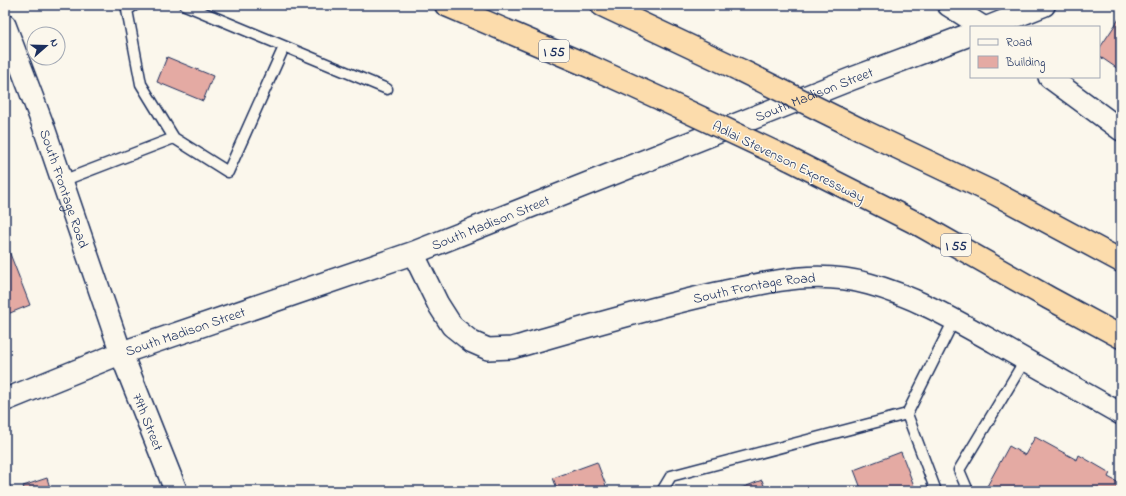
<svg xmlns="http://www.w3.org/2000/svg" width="1126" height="496" font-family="'Indie Flower',sans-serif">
	<rect width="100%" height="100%" fill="#fbf7ec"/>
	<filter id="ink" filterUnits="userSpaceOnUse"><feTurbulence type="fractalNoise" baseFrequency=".025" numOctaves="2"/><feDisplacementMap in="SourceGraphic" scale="8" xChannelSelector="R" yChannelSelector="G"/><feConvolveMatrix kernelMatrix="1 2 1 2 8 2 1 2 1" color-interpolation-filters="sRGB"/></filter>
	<g filter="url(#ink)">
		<!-- building -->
		<path fill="#e4aaa3" stroke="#1b2f5e" d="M 1121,16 L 1121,71 L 1099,56 L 1099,49 Z
			M 167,57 L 213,76 L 203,101 L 157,82 Z
			M 5,241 L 30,305 L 5,315 Z
			M 1035,437 L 1077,460 L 1079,455 L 1110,473 L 1108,477 L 1121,484 L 1121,491 L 987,491 L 986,488 L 1009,446 L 1025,455 Z
			M 901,452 L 916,491 L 862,491 L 854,470 Z
			M 597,462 L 608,491 L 558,491 L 553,478 Z
			M 47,478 L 51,491 L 25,491 L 23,486 Z
			M 6,479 L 12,491 L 5,491 L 5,480 Z
			M 762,480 L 766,491 L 734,491 Z"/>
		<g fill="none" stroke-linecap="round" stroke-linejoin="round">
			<defs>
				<path id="service" d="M 185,5 L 387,89
					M 174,138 L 228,172 L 284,47
					M 62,181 L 174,138 L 141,84 L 127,10 L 135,5
					M 662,491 L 671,476 L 907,414
					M 936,491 L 907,414 L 954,320
					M 968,491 L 959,470 L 1025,360"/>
				<g id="minor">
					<path d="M 948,5 L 983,27"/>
					<path id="s1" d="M 5,25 L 43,125 L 121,353"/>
					<path d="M 1049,77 L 1121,130"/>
					<path id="s2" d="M 413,253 L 438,304 L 452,326 L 472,342 L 488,349 L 512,348 C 580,329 648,308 717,293 C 768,282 816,269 869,284 C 914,296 955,320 996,343 C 1037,367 1079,390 1121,414"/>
				</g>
				<g id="tertiary">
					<path d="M 989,27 L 1044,5"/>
					<path id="s3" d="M 121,353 L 176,491"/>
					<path id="s4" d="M 5,400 L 121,353 L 413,253 L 851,79 L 971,34"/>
				</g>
				<path id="motorway" d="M 446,5 L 591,67 L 661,99
					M 602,5 L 740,70
					M 861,130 L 996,194 L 1121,261
					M 789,159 L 920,225 L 1049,298 L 1121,337"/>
			</defs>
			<!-- service casing -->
			<use href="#service" stroke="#1b2f5e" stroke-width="13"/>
			<!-- minor casing -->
			<use href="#minor" stroke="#1b2f5e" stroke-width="24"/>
			<!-- tertiary casing -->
			<use href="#tertiary" stroke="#1b2f5e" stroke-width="25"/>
			<!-- motorway casing -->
			<use href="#motorway" stroke="#1b2f5e" stroke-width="25"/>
			<!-- service -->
			<use href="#service" stroke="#fbf7ec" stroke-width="10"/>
			<!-- minor -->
			<use href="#minor" stroke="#fbf7ec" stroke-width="21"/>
			<!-- tertiary -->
			<use href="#tertiary" stroke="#fbf7ec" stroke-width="22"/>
			<!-- motorway -->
			<use href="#motorway" stroke="#fcdcac" stroke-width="22"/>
			<defs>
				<path id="motorway-bridge" d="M 740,70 L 861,130
					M 661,99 L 789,159"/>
			</defs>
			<!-- motorway-bridge casing -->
			<use href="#motorway-bridge" stroke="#1b2f5e" stroke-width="25" stroke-linecap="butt"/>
			<!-- motorway-bridge -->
			<use href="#motorway-bridge" stroke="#fcdcac" stroke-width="22"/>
		</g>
	</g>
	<g text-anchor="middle" stroke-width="3" stroke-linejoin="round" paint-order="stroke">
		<!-- shield labels -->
		<g fill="#fbf7ec" stroke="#5e6b89" stroke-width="1">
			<rect x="539" y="40" width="30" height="22" rx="3"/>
			<rect x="941" y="234" width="30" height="22" rx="3"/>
		</g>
		<g font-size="13" font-weight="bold" fill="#1b2f5e">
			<text x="554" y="56">I 55</text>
			<text x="956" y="250">I 55</text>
		</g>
		<!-- street labels -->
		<g font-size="14" fill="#1b2f5e" stroke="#fbf7ec">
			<text dy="5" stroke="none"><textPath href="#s4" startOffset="865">South Madison Street</textPath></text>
			<text transform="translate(789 161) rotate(26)" y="5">Adlai Stevenson Expressway</text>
			<text dy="5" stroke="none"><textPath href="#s1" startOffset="174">South Frontage Road</textPath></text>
			<text dy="5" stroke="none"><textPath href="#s4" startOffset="517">South Madison Street</textPath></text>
			<text dy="5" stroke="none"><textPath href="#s2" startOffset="400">South Frontage Road</textPath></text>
			<text dy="5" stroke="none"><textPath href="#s4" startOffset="193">South Madison Street</textPath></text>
			<text dy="5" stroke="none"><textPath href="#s3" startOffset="74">79th Street</textPath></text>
		</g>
	</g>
	<!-- margin -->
	<rect width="1126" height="496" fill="none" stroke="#fbf7ec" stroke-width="20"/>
	<rect x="10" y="10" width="1106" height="476" fill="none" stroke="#1b2f5e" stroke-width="1.5" filter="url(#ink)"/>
	<!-- legend -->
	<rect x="970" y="26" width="130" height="52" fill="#fbf7ec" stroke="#a1a7b3"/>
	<rect x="978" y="39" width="20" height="6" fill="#fbf7ec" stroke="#a1a7b3"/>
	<text x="1006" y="46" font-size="12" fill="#1b2f5e">Road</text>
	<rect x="978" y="56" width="20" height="12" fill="#e4aaa3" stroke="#a1a7b3"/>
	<text x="1006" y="66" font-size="12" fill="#1b2f5e">Building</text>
	<!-- north arrow -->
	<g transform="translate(46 46) rotate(70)"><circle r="19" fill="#fbf7ec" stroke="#a1a7b3"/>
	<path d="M0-3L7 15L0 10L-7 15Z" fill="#1b2f5e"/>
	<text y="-6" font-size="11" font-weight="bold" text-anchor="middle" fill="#1b2f5e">N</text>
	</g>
</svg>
